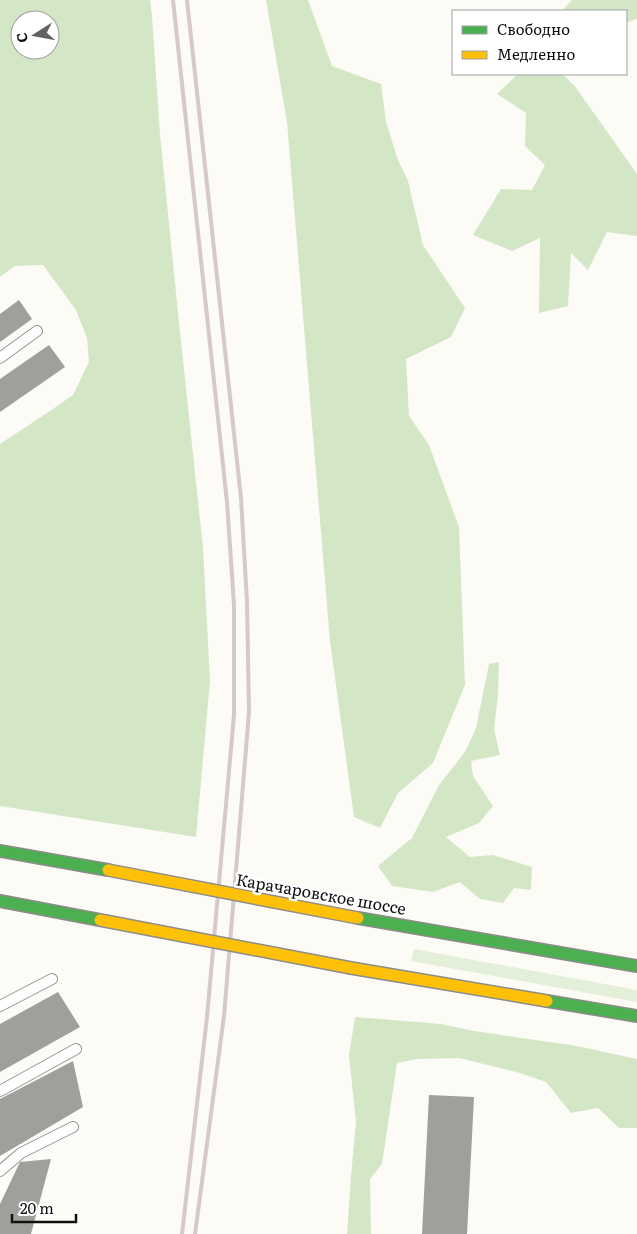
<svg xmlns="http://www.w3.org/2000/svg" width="637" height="1234" font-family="Literata,serif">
	<rect width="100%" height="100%" fill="#fcfbf6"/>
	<!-- green -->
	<path fill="#e3efd8" d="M 414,949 L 637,990 L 637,1002 L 411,961 Z"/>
	<!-- forest -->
	<path fill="#d3e7c7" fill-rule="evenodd" d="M 0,0 L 150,0 L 152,16 L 160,134 L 179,323 L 203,548 L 210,681 L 196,837 L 0,806 L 0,444 L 47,413 L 73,395 L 89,362 L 87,338 L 76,310 L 43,265 L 15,266 L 0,277 ZM 20,20 L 50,20 L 50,50 L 20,50 Z
		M 266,0 L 308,0 L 332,66 L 381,84 L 386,122 L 398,160 L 408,181 L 423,245 L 465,308 L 451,337 L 406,359 L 409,416 L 429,445 L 459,527 L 465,685 L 433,763 L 398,793 L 380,828 L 354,817 L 330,641 L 287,122 Z
		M 572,0 L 637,0 L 637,20 L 636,19 L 626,23 L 626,11 L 562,11 Z
		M 518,74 L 562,74 L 574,85 L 637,174 L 637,236 L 607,232 L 588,270 L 571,253 L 568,306 L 539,313 L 540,238 L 512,251 L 473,235 L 501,189 L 532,190 L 545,165 L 525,146 L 526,113 L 497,94 Z
		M 499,662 L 498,695 L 494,729 L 500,755 L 471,761 L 473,776 L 493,806 L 479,823 L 446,837 L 470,857 L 493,855 L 532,867 L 531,890 L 514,888 L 503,903 L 480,899 L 460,882 L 433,892 L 392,886 L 378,866 L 412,838 L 439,785 L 465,752 L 476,728 L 489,664 Z
		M 355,1017 L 441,1024 L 474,1031 L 577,1046 L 637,1059 L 637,1128 L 619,1128 L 598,1108 L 571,1113 L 546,1082 L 520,1073 L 459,1058 L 417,1059 L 397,1063 L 382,1164 L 370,1179 L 371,1234 L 347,1234 L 351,1176 L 356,1122 L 349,1055 Z"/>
	<!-- building -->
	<path fill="#a09f9b" d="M 19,300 L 32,319 L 0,342 L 0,314 Z
		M 49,345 L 65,367 L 0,412 L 0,379 Z
		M 58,992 L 80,1027 L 0,1072 L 0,1024 Z
		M 73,1061 L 83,1107 L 0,1156 L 0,1099 Z
		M 429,1095 L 474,1097 L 467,1234 L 422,1234 Z
		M 51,1159 L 31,1234 L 0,1234 L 0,1204 L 20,1162 Z"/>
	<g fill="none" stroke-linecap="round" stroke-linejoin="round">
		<defs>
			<path id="lane" d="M 0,358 L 37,331
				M 0,1006 L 52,979
				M 0,1091 L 76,1049
				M 0,1171 L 21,1153 L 73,1127"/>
			<path id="fast" d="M 0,851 L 108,870
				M 0,901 L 100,920
				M 358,918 L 637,966
				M 547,1001 L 637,1016"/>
			<path id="slow" d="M 351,968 L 547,1001"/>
		</defs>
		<!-- lane casing -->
		<use href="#lane" stroke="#969694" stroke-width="12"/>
		<!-- fast casing -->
		<use href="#fast" stroke="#8d8c8a" stroke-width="14"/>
		<!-- slow casing -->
		<use href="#slow" stroke="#8d8c8a" stroke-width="14"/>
		<!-- lane -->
		<use href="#lane" stroke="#fffefe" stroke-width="10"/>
		<!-- fast -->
		<use href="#fast" stroke="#4caf50" stroke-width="11"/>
		<!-- slow -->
		<use href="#slow" stroke="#ffc107" stroke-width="11"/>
		<!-- rail -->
		<path stroke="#d7c9c7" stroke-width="4" d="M 173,0 L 227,502 L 234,605 L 234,715 L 207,1017 L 182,1234
			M 187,0 L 241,498 L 247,602 L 249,712 L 224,1016 L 195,1234"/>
		<defs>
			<path id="slow-bridge" d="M 108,870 L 358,918
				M 100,920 L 351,968"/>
		</defs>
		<!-- slow-bridge casing -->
		<use href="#slow-bridge" stroke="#8d8c8a" stroke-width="14" stroke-linecap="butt"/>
		<!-- slow-bridge -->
		<use href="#slow-bridge" stroke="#ffc107" stroke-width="11"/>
	</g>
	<g text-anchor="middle" stroke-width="5" stroke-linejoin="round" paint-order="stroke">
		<!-- street labels -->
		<g font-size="16" fill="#101010" stroke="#fff">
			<text transform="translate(321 894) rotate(10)" y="6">Карачаровское шоссе</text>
		</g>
	</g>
	<!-- legend -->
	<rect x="452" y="10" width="175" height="65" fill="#ffffff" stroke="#9f9f9f"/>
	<rect x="462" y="26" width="25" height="8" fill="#4caf50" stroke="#9f9f9f"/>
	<text x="497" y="35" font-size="15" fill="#101010">Свободно</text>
	<rect x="462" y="51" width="25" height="8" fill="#ffc107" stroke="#9f9f9f"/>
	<text x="497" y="60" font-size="15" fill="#101010">Медленно</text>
	<!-- north arrow -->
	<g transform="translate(35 35) rotate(259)"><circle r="24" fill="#ffffff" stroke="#9f9f9f"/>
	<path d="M0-4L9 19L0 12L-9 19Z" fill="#636260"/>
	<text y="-8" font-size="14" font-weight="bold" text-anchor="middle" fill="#101010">С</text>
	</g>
	<!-- scale -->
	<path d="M12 1214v8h64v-8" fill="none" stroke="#101010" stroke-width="2.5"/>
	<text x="20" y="1214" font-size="15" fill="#101010" stroke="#ffffff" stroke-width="4" paint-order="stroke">20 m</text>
</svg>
